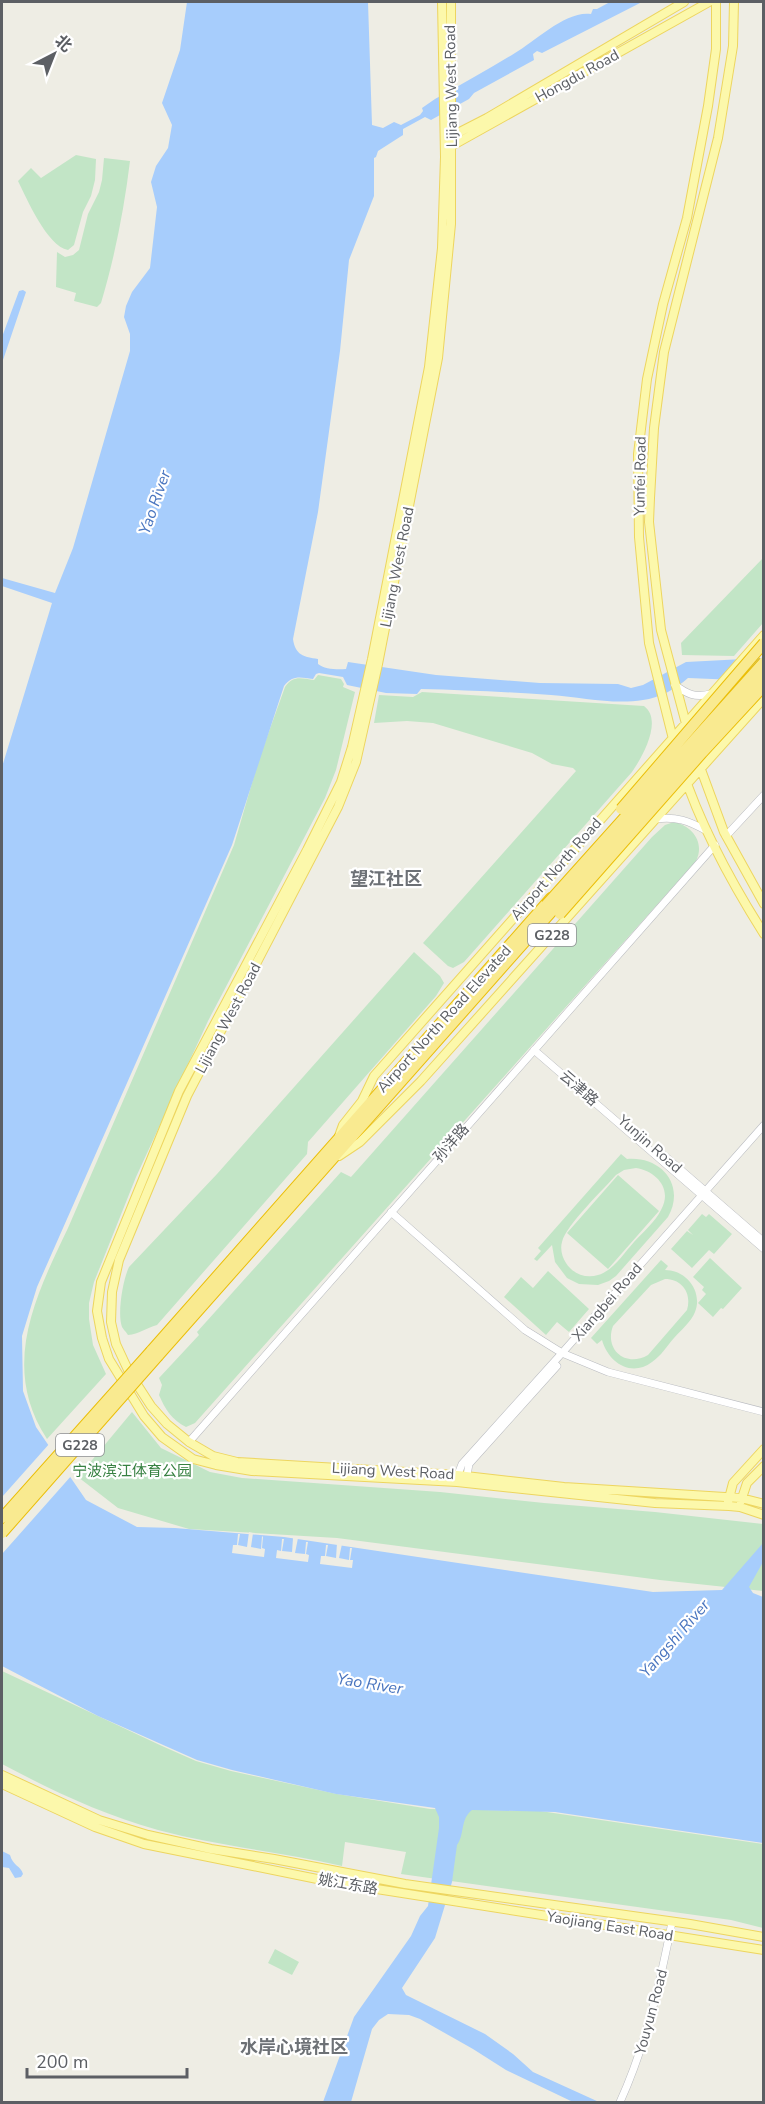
<svg xmlns="http://www.w3.org/2000/svg" width="765" height="2104" font-family="'Nunito Sans','Noto Sans SC',sans-serif">
	<rect width="100%" height="100%" fill="#eeede4"/>
	<!-- green -->
	<path fill="#c2e5c6" fill-rule="evenodd" d="M 76,155 L 96,159 L 95,180 L 91,196 L 83,212 L 74,245 L 68,250 C 47,246 27,199 18,181 L 31,168 L 41,178 Z
		M 104,158 L 130,161 C 124,210 115,256 101,303 L 97,307 L 74,301 L 76,293 L 56,287 L 57,252 L 65,257 L 73,255 L 79,250 L 88,214 L 99,192 L 102,180 Z
		M 763,558 L 763,623 L 734,656 L 682,655 L 681,643 Z
		M 318,675 L 341,679 L 344,684 L 343,687 L 355,692 L 336,770 L 325,798 L 208,1021 L 136,1177 L 94,1282 L 89,1303 L 89,1319 L 93,1345 L 106,1374 L 47,1439 C 0,1367 35,1297 68,1228 L 234,845 L 258,762 L 285,687 C 293,675 301,678 314,680 Z
		M 422,692 L 644,706 C 663,720 643,756 632,772 L 464,962 L 453,968 L 448,966 L 423,943 L 576,771 L 573,768 L 552,764 L 532,753 L 433,723 L 407,721 L 374,723 L 379,695 L 413,697 Z
		M 674,822 C 693,826 705,843 696,861 L 195,1423 L 186,1427 C 172,1420 165,1409 159,1395 L 162,1385 L 159,1378 L 199,1335 L 197,1332 L 341,1172 L 351,1177 L 652,837 L 665,825 Z
		M 414,952 L 440,976 L 444,983 L 436,996 L 308,1142 L 307,1154 L 300,1162 L 157,1325 C 146,1328 139,1334 128,1335 C 127,1333 123,1329 122,1327 C 117,1314 123,1279 129,1267 L 217,1174 Z
		M 621,1154 L 627,1159 C 661,1156 686,1185 668,1217 L 616,1276 L 609,1281 L 598,1285 L 579,1284 L 567,1278 L 555,1262 L 552,1245 L 537,1261 L 534,1259 L 541,1251 L 538,1248 ZM 636,1168 C 656,1171 673,1189 661,1210 C 655,1222 643,1232 634,1242 C 624,1253 613,1271 598,1275 C 586,1279 573,1274 566,1263 C 562,1257 560,1249 562,1242 C 566,1225 604,1189 616,1175 L 624,1170 Z
		M 618,1175 L 659,1211 L 608,1269 L 567,1233 Z
		M 702,1214 L 706,1217 L 709,1214 L 732,1234 L 714,1254 L 709,1250 L 692,1268 L 671,1249 L 687,1231 L 693,1235 L 688,1230 Z
		M 710,1258 L 742,1288 L 723,1309 L 721,1308 L 713,1317 L 698,1303 L 706,1294 L 702,1290 L 704,1287 L 693,1277 Z
		M 661,1260 L 668,1266 L 665,1270 C 687,1270 703,1292 695,1312 C 691,1322 681,1330 674,1338 C 667,1346 661,1356 652,1362 C 631,1378 608,1362 602,1340 L 597,1344 L 591,1338 ZM 665,1279 C 682,1279 692,1293 687,1310 L 648,1355 C 626,1368 604,1350 613,1326 L 651,1285 Z
		M 548,1271 L 589,1309 L 569,1332 L 557,1322 L 546,1335 L 504,1297 L 521,1277 L 533,1288 Z
		M 132,1412 L 161,1448 L 210,1472 L 242,1478 L 440,1492 L 544,1503 L 655,1512 L 763,1524 L 763,1591 L 660,1580 L 337,1538 L 189,1529 L 118,1508 L 78,1477 Z
		M 2,1671 L 162,1746 L 196,1761 L 231,1771 L 337,1794 L 430,1809 L 540,1811 L 763,1844 L 763,1928 L 731,1920 L 666,1911 L 401,1874 L 406,1852 L 345,1842 L 342,1866 C 281,1852 218,1846 158,1830 C 103,1815 51,1790 2,1764 Z
		M 275,1949 L 299,1962 L 292,1975 L 268,1963 Z"/>
	<!-- water -->
	<path fill="#a7cdfc" d="M 187,2 L 368,2 L 372,125 L 383,128 L 394,122 L 401,125 L 420,115 L 423,111 L 422,108 L 435,99 C 462,84 489,69 515,53 C 535,41 567,10 591,14 L 593,9 L 597,9 L 610,2 L 642,2 L 542,53 L 537,51 L 533,54 L 534,60 L 474,93 L 469,99 L 431,120 L 425,117 L 403,129 L 403,135 L 378,151 L 376,157 L 374,158 L 374,196 L 349,260 L 340,351 L 318,512 L 293,639 C 295,655 304,657 318,659 L 318,664 C 324,669 337,670 346,669 L 348,662 L 436,675 L 540,683 L 618,684 L 631,688 L 643,685 L 686,662 L 763,658 L 763,675 L 737,680 L 688,678 C 676,689 659,698 643,700 C 613,705 581,697 551,695 C 508,692 464,690 421,689 L 417,694 L 386,693 L 347,685 L 343,677 L 319,673 L 316,674 L 313,679 C 300,677 292,675 284,686 L 232,845 L 37,1287 L 22,1336 L 23,1391 L 36,1427 L 86,1500 L 137,1527 L 175,1528 L 284,1537 L 653,1592 L 722,1590 L 763,1543 L 763,1562 L 749,1587 L 753,1593 L 763,1597 L 763,1843 L 555,1812 L 472,1810 C 460,1819 465,1834 457,1845 L 452,1882 L 435,1938 L 402,1988 L 406,1995 L 485,2034 L 513,2054 L 533,2072 L 599,2102 L 573,2102 L 506,2070 L 473,2049 L 420,2019 L 409,2015 L 388,2014 L 379,2020 L 372,2029 L 351,2102 L 323,2102 L 354,2017 L 411,1936 L 420,1916 L 428,1906 L 439,1828 L 439,1817 L 435,1808 L 336,1794 L 232,1770 L 197,1760 L 98,1716 L 2,1666 L 2,767 L 52,603 L 2,586 L 2,578 L 55,593 L 73,548 L 130,351 L 130,334 L 124,317 L 126,306 L 132,292 L 150,268 L 157,207 L 151,182 L 156,166 L 168,148 L 172,125 L 162,103 L 180,50 Z
		M 23,290 L 26,292 L 2,363 L 2,337 L 19,291 Z
		M 2,1851 L 10,1855 C 13,1866 21,1866 23,1874 L 21,1877 L 15,1878 L 9,1868 L 2,1867 Z"/>
	<!-- pier -->
	<path fill="#eeede4" d="M 50,1443 L 72,1475 L 2,1554 L 2,1497 Z
		M 249,1532 L 253,1533 L 251,1547 L 261,1549 L 262,1536 L 263,1537 L 262,1548 L 265,1549 L 264,1557 L 232,1553 L 233,1545 L 237,1545 L 238,1534 L 240,1534 L 238,1545 L 247,1547 Z
		M 293,1538 L 298,1538 L 295,1553 L 305,1554 L 306,1542 L 308,1542 L 306,1554 L 309,1555 L 308,1562 L 276,1558 L 277,1550 L 281,1551 L 282,1539 L 284,1539 L 282,1551 L 292,1552 Z
		M 337,1543 L 342,1544 L 339,1558 L 349,1560 L 350,1548 L 352,1548 L 350,1560 L 353,1560 L 352,1568 L 320,1564 L 321,1556 L 325,1556 L 326,1545 L 328,1545 L 326,1556 L 336,1558 Z"/>
	<g fill="none" stroke-linecap="round" stroke-linejoin="round">
		<defs>
			<path id="minor" d="M 675,685 C 687,694 695,698 710,694
				M 656,819 C 676,816 689,821 707,831
				M 726,836 L 764,795
				M 534,1050 L 764,1249
				M 659,1151 L 764,1242
				M 391,1212 L 525,1330 L 562,1353 L 608,1372 L 764,1412
				M 189,1442 L 715,845
				M 457,1477 L 462,1464 L 562,1353 L 764,1125
				M 466,1481 L 469,1464 L 557,1366
				M 620,2102 C 646,2045 660,1983 672,1922"/>
			<path id="major" d="M 442,2 L 445,157 L 442,248 L 429,367 L 372,659 L 352,747 L 341,782 L 307,850 L 179,1091 L 101,1282 L 97,1311 L 102,1338 L 109,1359 L 144,1416 L 162,1437 L 193,1459 L 216,1465 L 252,1471 L 457,1482 L 655,1503 L 729,1506 L 740,1507 L 764,1515
				M 451,2 L 451,224 L 438,358 L 378,664 L 356,762 L 338,807 L 187,1096 L 119,1260 L 112,1292 L 111,1322 L 116,1344 L 129,1372 L 151,1406 L 167,1424 L 189,1442 L 213,1456 L 237,1462 L 457,1475 L 564,1487 L 741,1498 L 764,1504
				M 448,138 L 487,118 L 684,2
				M 448,148 L 709,2
				M 689,735 L 661,630 L 649,522 L 650,498 L 654,428 L 664,352 L 718,138 L 733,46 L 734,2
				M 676,751 L 649,643 L 639,537 L 638,454 L 647,379 L 663,304 L 687,218 L 708,106 L 716,49 L 716,2
				M 696,756 L 724,832 L 764,904
				M 682,769 C 701,827 731,882 764,934
				M 339,1136 L 343,1125 L 362,1101 L 374,1076 L 764,635
				M 339,1156 L 360,1142 L 421,1081 L 764,698
				M 741,1501 L 747,1483 L 764,1466
				M 728,1502 L 733,1483 L 764,1449
				M 2,1775 L 99,1820 L 148,1835 L 211,1849 L 274,1859 L 405,1884 L 690,1924 L 764,1937
				M 2,1784 L 95,1827 L 144,1844 L 332,1882 L 764,1950"/>
			<path id="highway" d="M 151,1351 L 551,898
				M 158,1356 L 553,910"/>
		</defs>
		<!-- minor casing -->
		<use href="#minor" stroke="#b9bbc0" stroke-width="8"/>
		<!-- major casing -->
		<use href="#major" stroke="#edd55f" stroke-width="10"/>
		<!-- highway casing -->
		<use href="#highway" stroke="#ebbe08" stroke-width="12"/>
		<!-- minor -->
		<use href="#minor" stroke="#fff" stroke-width="7"/>
		<!-- major -->
		<use href="#major" stroke="#fcf8ab" stroke-width="8"/>
		<!-- highway -->
		<use href="#highway" stroke="#f9ea90" stroke-width="10"/>
		<defs>
			<path id="highway-bridge" d="M 621,809 L 764,643
				M 546,905 L 764,662
				M 553,910 L 764,673
				M 560,914 L 702,753 L 764,686
				M 2,1518 L 151,1351
				M 2,1533 L 158,1356"/>
		</defs>
		<!-- highway-bridge casing -->
		<use href="#highway-bridge" stroke="#ebbe08" stroke-width="12" stroke-linecap="butt"/>
		<!-- highway-bridge -->
		<use href="#highway-bridge" stroke="#f9ea90" stroke-width="10"/>
	</g>
	<g text-anchor="middle" stroke-width="4.5" stroke-linejoin="round" paint-order="stroke">
		<!-- shield labels -->
		<g fill="#fff" stroke="#8d8f92" stroke-width="1.5">
			<rect x="528" y="924" width="48" height="22" rx="4.5"/>
			<rect x="56" y="1434" width="48" height="22" rx="4.5"/>
		</g>
		<g font-size="14" font-weight="bold" fill="#5c5f64">
			<text x="552" y="940">G228</text>
			<text x="80" y="1450">G228</text>
		</g>
		<!-- street labels -->
		<g font-size="15" fill="#5c5f64" stroke="#fff">
			<text transform="translate(577 76) rotate(-29)" y="5">Hongdu Road</text>
			<text transform="translate(451 86) rotate(-91)" y="5">Lijiang West Road</text>
			<text transform="translate(640 476) rotate(-89)" y="5">Yunfei Road</text>
			<text transform="translate(397 567) rotate(-79)" y="5">Lijiang West Road</text>
			<text transform="translate(556 869) rotate(-49)" y="5">Airport North Road</text>
			<text transform="translate(228 1018) rotate(-62)" y="5">Lijiang West Road</text>
			<text transform="translate(444 1019) rotate(-48)" y="5">Airport North Road Elevated</text>
			<text transform="translate(579 1088) rotate(41)" y="5">云津路</text>
			<text transform="translate(451 1143) rotate(-49)" y="5">孙洋路</text>
			<text transform="translate(650 1144) rotate(41)" y="5">Yunjin Road</text>
			<text transform="translate(607 1302) rotate(-49)" y="5">Xiangbei Road</text>
			<text transform="translate(393 1471) rotate(3)" y="5">Lijiang West Road</text>
			<text transform="translate(348 1884) rotate(10)" y="5">姚江东路</text>
			<text transform="translate(610 1926) rotate(9)" y="5">Yaojiang East Road</text>
			<text transform="translate(651 2012) rotate(-75)" y="5">Youyun Road</text>
		</g>
		<!-- park labels -->
		<g font-size="15" fill="#378142" stroke="#fff">
			<text x="132" y="1476">宁波滨江体育公园</text>
		</g>
		<!-- water labels -->
		<g font-size="16" font-style="italic" fill="#4975bf" stroke="#fff">
			<text transform="translate(154 502) rotate(-71)" y="6">Yao River</text>
			<text transform="translate(674 1638) rotate(-49)" y="6">Yangshi River</text>
			<text transform="translate(370 1683) rotate(9)" y="6">Yao River</text>
		</g>
		<!-- quarter labels -->
		<g font-size="18" font-weight="bold" fill="#6d7176" stroke="#fff">
			<text x="386" y="885">望江社区</text>
			<text x="294" y="2053">水岸心境社区</text>
		</g>
	</g>
	<!-- border -->
	<rect width="765" height="2104" fill="none" stroke="#5c5f64" stroke-width="6"/>
	<!-- north arrow -->
	<g transform="translate(54 54) rotate(42)" stroke="#ffffff" stroke-width="4.5" paint-order="stroke">
	<path d="M0-4.5L10 22L0 15L-10 22Z" fill="#5c5f64"/>
	<text y="-9" font-size="16" font-weight="bold" text-anchor="middle" fill="#5c5f64">北</text>
	</g>
	<!-- scale -->
	<path d="M27 2068v9h160v-9" fill="none" stroke="#5c5f64" stroke-width="3"/>
	<text x="36" y="2068" font-size="18" fill="#5c5f64" stroke="#ffffff" stroke-width="4.5" paint-order="stroke">200 m</text>
</svg>
